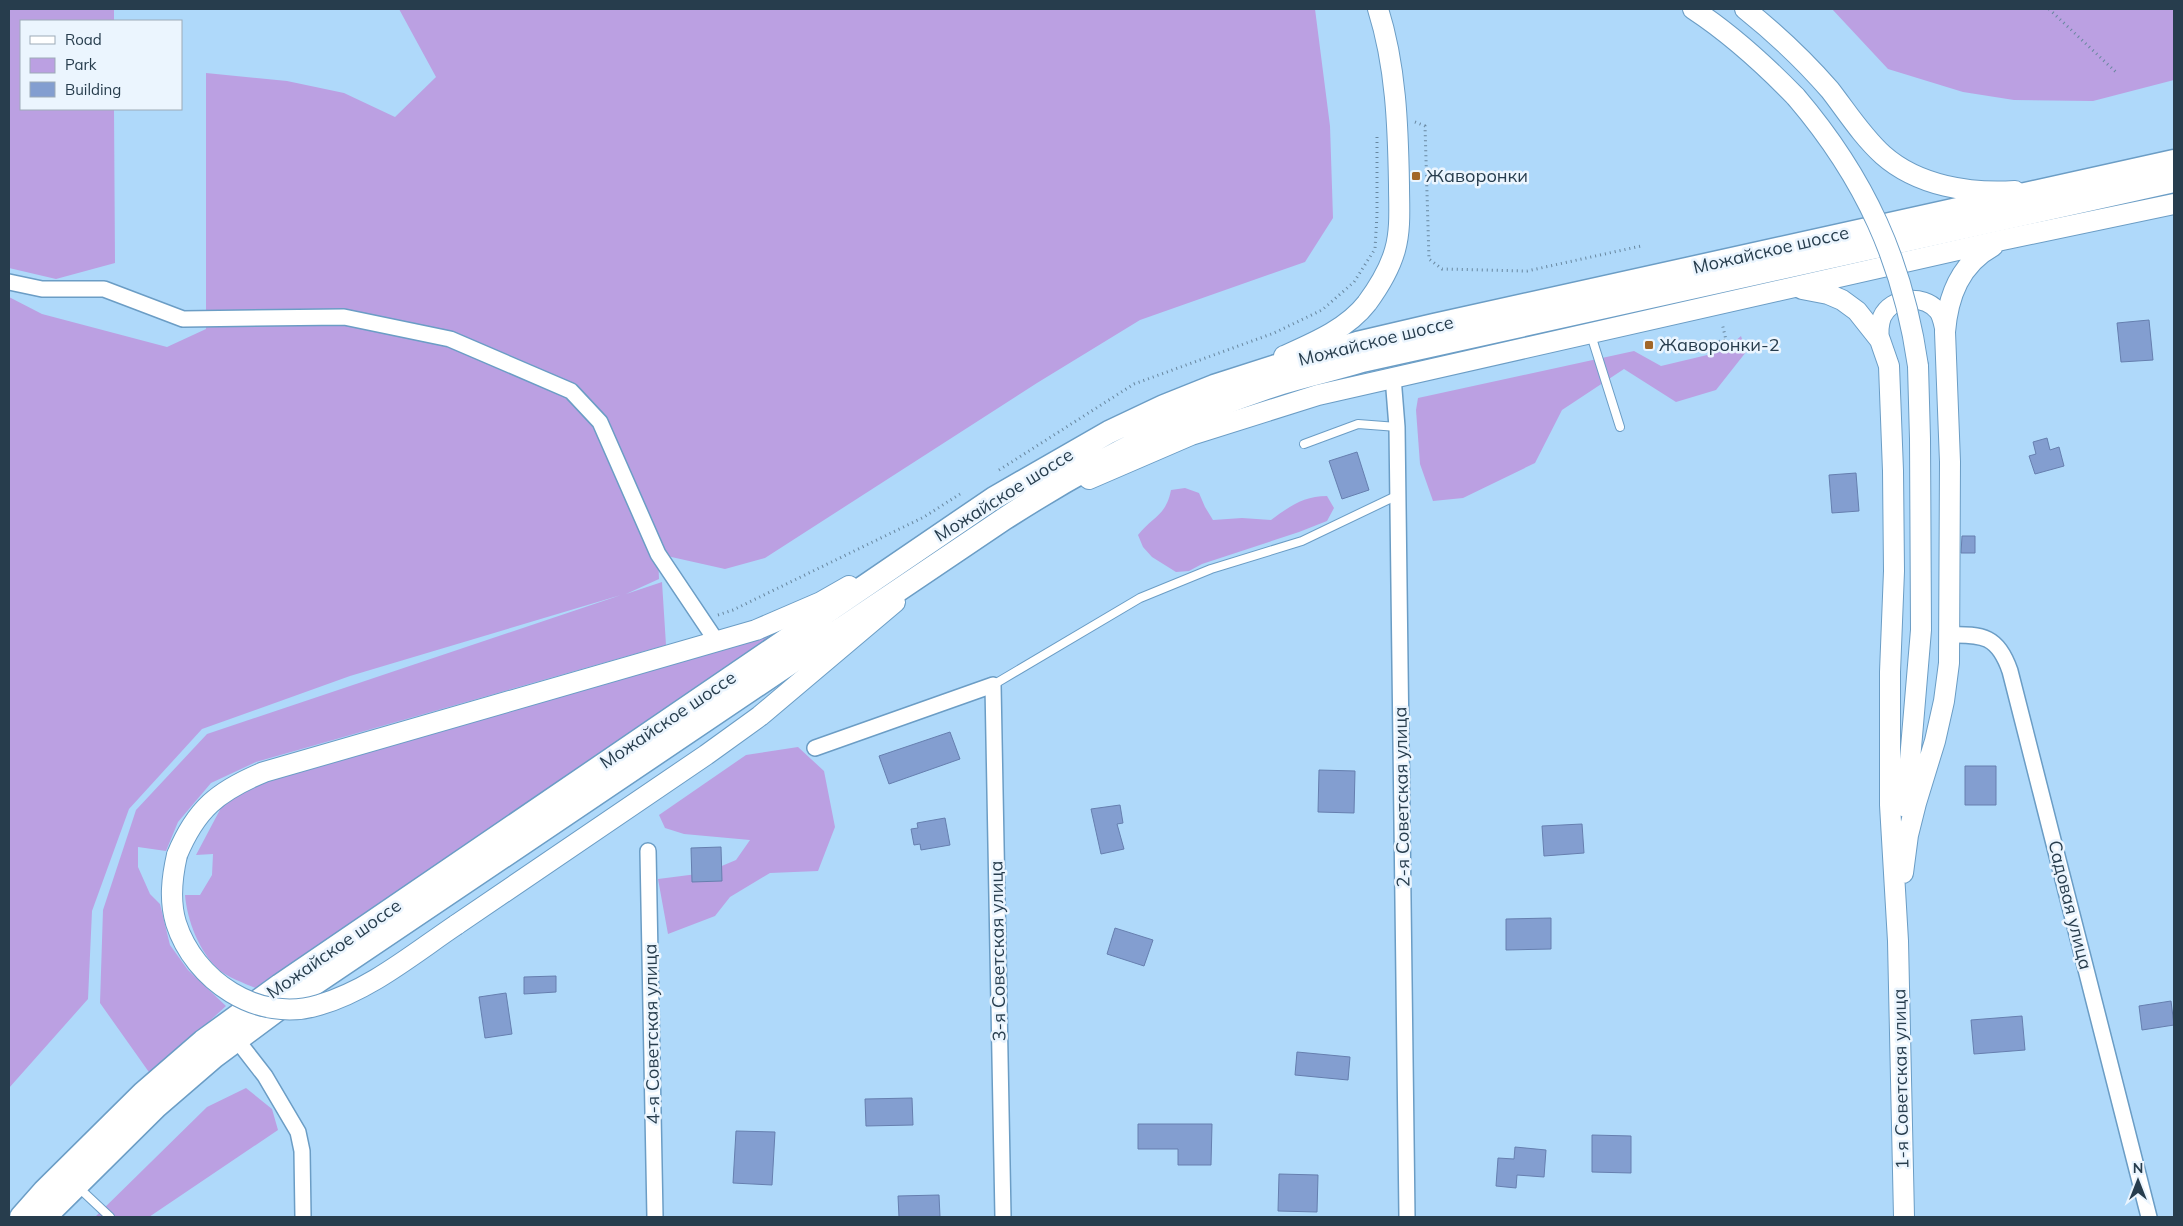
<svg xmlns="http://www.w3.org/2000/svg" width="2183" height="1226" font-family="Mulish,sans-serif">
	<rect width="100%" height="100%" fill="#afd9fa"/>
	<!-- green -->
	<path fill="#bba0e2" d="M 9,9 L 114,9 L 114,21 L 21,21 L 21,109 L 114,109 L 115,263 L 56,279 L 9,268 Z
		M 399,9 L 1315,9 L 1330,126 L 1333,218 L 1305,262 L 1140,320 L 1037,383 L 765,558 L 725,569 L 658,554 L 659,579 L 626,594 L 662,582 L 666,645 L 256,762 L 211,783 L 178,822 L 166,851 L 138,847 L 138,867 L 150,894 L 160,904 L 170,945 L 188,970 L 226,1006 L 151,1075 L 100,1003 L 103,910 L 136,810 L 207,734 L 621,595 L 350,676 L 202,729 L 129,809 L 92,911 L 88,999 L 9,1088 L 9,297 L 42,314 L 167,347 L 206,329 L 206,73 L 287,81 L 344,93 L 395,117 L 436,77 Z
		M 1832,9 L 2174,9 L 2174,80 L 2093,101 L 2014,100 L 1963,92 L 1888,69 Z
		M 1741,336 L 1746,352 L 1716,390 L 1676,402 L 1624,369 L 1562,410 L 1535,463 L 1463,498 L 1433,501 L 1420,464 L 1416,410 L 1418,398 L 1634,351 L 1661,366 L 1724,351 Z
		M 1185,488 L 1199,493 L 1205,507 L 1213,520 L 1242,518 L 1271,520 C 1290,506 1304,496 1327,496 L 1334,508 L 1327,521 L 1299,532 L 1202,564 L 1189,571 L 1176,572 L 1152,557 L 1143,547 L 1138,535 C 1153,516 1166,516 1171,490 Z
		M 785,627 L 260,990 C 249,985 226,977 218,969 C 199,951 187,920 185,895 L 200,895 L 212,875 L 213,854 L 196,855 L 223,804 L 267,779 Z
		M 798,747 L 824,771 L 835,827 L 818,871 L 770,873 L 730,897 L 715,916 L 668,934 L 658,879 L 705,873 L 736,860 L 750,840 L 684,834 L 665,828 L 659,815 L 746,755 Z
		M 246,1088 L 272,1109 L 278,1130 L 149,1217 L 95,1217 L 207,1107 Z"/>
	<!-- building -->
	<path fill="#839ed0" stroke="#667faf" d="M 2149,320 L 2153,360 L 2121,362 L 2117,323 Z
		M 2047,438 L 2050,450 L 2059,447 L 2064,466 L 2035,474 L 2029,456 L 2036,454 L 2033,442 Z
		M 1357,452 L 1369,490 L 1342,499 L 1329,461 Z
		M 1856,473 L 1859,511 L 1832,513 L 1829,475 Z
		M 1962,536 L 1975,536 L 1975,553 L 1961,553 Z
		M 950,732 L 960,759 L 889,784 L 879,756 Z
		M 1965,766 L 1996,766 L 1996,805 L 1965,805 Z
		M 1319,770 L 1355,771 L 1354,813 L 1318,812 Z
		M 1120,805 L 1123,823 L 1117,824 L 1124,849 L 1101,854 L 1091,809 Z
		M 945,818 L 950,845 L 921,850 L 920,844 L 914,845 L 911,829 L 918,828 L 917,823 Z
		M 1582,824 L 1584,853 L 1544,856 L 1542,826 Z
		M 721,847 L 722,881 L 692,882 L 691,848 Z
		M 1551,918 L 1551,949 L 1506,950 L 1506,919 Z
		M 1115,928 L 1153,940 L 1144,966 L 1107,954 Z
		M 556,976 L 556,992 L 524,994 L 524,977 Z
		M 506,993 L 512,1034 L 485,1038 L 479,997 Z
		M 2171,1001 L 2174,1025 L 2142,1030 L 2139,1006 Z
		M 2022,1016 L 2025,1050 L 1974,1054 L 1971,1020 Z
		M 1297,1052 L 1350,1057 L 1348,1080 L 1295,1075 Z
		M 912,1098 L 913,1125 L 866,1126 L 865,1099 Z
		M 1138,1124 L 1212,1124 L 1211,1165 L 1178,1165 L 1178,1149 L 1138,1149 Z
		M 736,1131 L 775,1132 L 772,1185 L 733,1183 Z
		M 1592,1135 L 1631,1136 L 1631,1173 L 1592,1172 Z
		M 1515,1147 L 1546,1150 L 1544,1177 L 1517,1175 L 1516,1188 L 1496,1186 L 1498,1158 L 1514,1159 Z
		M 1279,1174 L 1318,1175 L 1317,1212 L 1278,1211 Z
		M 939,1195 L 940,1217 L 899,1217 L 898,1196 Z"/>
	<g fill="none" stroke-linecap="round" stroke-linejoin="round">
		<defs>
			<path id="service" d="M 1591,335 L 1620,427
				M 1304,444 L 1358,424 L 1397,427
				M 993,685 L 1140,598 L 1211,569 L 1302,541 L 1398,495
				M 78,1187 L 110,1217"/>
			<path id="minor" d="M 9,282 L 42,289 L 104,289 L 183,319 L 344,317 L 450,339 L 571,391 L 600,422 L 658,554 L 717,642
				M 1393,377 L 1397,427 L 1407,1217
				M 1949,635 C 1983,634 1998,636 2010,671 L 2149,1217
				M 815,748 L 993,685 L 1003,1217
				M 648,851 L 655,1217
				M 237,1040 L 265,1076 L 298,1132 L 302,1151 L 303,1217"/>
			<path id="tertiary" d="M 1880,340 C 1879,332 1879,325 1882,317 C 1891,297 1923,294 1937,310 C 1942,315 1943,325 1945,332"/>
			<path id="secondary" d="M 1693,9 C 1731,34 1764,64 1796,97
				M 1745,9 C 1775,33 1804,60 1830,90 C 1847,112 1862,136 1883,155 C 1918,186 1970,194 2015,191
				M 1802,289 L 1828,294 L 1842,300 L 1857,311 L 1880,340 L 1889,366 L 1893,471 L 1894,571 L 1890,672 L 1890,805 L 1898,941 L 1904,1217
				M 1284,356 C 1313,343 1347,329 1367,303 C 1378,288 1390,268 1395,250 C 1401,229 1399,206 1399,185 C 1398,126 1396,66 1378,9
				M 1089,479 L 1191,435 L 1318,395 L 2002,240 L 2174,204
				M 1906,807 L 1921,630 L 1920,439 L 1918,366
				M 177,855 C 196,809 218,791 264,772 L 756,630 L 821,602 L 849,586
				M 1903,873 L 1908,835 L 1916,803 L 1935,741 L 1944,701 L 1949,663 L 1950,462 L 1945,332 C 1948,296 1960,264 1993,246
				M 456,925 L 706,755 L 760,716 L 895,602"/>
			<path id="primary" d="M 21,1217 L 44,1191 L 143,1093 L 203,1041 L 280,985 L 994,498 L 1109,432 L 1164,406 L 1214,386 L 1276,366 L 1357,343 L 1434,325 L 2174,161
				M 45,1217 L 156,1107 L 214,1057 L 292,999 L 1004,519 C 1091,463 1182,415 1282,383 C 1308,375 1336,369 1362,361 L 2174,181"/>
		</defs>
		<!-- service casing -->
		<use href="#service" stroke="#6b9dc5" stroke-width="10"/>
		<!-- minor casing -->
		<use href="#minor" stroke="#6b9dc5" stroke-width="18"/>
		<!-- tertiary casing -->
		<use href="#tertiary" stroke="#6b9dc5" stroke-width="20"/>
		<!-- secondary casing -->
		<use href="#secondary" stroke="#6b9dc5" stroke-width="22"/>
		<!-- primary casing -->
		<use href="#primary" stroke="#6b9dc5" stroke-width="25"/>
		<!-- path -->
		<path stroke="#68879f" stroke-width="3" stroke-dasharray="1 4" stroke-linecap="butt" d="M 2049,9 L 2118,74
			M 1415,122 L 1425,126 L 1429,259 L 1442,269 L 1527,271 L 1641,246
			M 1675,351 L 1726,340 L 1722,323
			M 999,470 L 1134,384 L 1274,333 L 1322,310 L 1354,282 L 1375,249 L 1377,215 L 1377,136
			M 718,615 L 733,610 L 924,517 L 960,494"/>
		<!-- service -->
		<use href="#service" stroke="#fff" stroke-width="8"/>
		<!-- minor -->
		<use href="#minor" stroke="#fff" stroke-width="15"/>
		<!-- tertiary -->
		<use href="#tertiary" stroke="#fff" stroke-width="18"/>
		<!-- secondary -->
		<use href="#secondary" stroke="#fff" stroke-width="20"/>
		<!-- primary -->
		<use href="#primary" stroke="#fff" stroke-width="22"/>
		<defs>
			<path id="secondary-bridge" d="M 1796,97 C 1865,178 1903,261 1918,366
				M 177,855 C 172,877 169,900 176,923 C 194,980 258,1024 319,1005 C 370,990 413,954 456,925"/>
		</defs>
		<!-- secondary-bridge casing -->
		<use href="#secondary-bridge" stroke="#6b9dc5" stroke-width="22" stroke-linecap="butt"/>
		<!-- secondary-bridge -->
		<use href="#secondary-bridge" stroke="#fff" stroke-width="20"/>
	</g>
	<!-- markers -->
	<g fill="#a26628" stroke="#ebf5fe" stroke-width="2">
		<rect x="1411" y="171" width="10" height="10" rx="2.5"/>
		<rect x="1644" y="340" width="10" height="10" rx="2.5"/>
	</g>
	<g text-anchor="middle" stroke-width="5" stroke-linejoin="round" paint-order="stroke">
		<!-- poi labels -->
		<g font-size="18" fill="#273d4d" stroke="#ebf5fe" text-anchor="start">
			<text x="1426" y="182">Жаворонки</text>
			<text x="1659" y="351">Жаворонки-2</text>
		</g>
		<!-- street labels -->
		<g font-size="18" fill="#273d4d" stroke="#ebf5fe">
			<text transform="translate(1771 250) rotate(-13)" y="6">Можайское шоссе</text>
			<text transform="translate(1376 341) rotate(-14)" y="6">Можайское шоссе</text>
			<text transform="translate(1004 495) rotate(-32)" y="6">Можайское шоссе</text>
			<text transform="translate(668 720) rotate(-34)" y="6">Можайское шоссе</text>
			<text transform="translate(1402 797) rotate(-91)" y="6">2-я Советская улица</text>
			<text transform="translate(2070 905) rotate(76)" y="6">Садовая улица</text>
			<text transform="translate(334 949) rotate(-35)" y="6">Можайское шоссе</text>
			<text transform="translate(998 951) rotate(-91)" y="6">3-я Советская улица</text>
			<text transform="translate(652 1034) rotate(-91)" y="6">4-я Советская улица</text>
			<text transform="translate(1901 1079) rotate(-91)" y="6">1-я Советская улица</text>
		</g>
	</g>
	<!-- border -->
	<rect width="2183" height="1226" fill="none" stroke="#273d4d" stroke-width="20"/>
	<!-- legend -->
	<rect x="20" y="20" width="162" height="90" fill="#ebf5fe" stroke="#9dabb7"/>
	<rect x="30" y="36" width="25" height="8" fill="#ffffff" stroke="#9dabb7"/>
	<text x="65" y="45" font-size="15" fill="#273d4d">Road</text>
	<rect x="30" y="58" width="25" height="15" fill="#bba0e2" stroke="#9dabb7"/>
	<text x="65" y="70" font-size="15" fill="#273d4d">Park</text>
	<rect x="30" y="82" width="25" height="15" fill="#839ed0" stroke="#9dabb7"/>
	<text x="65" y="95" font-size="15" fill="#273d4d">Building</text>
	<!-- north arrow -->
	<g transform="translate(2138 1181)" stroke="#ebf5fe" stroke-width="4" paint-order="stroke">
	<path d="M0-4L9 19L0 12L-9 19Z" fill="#273d4d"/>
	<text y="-8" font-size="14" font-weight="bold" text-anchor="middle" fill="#273d4d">N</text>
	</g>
</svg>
